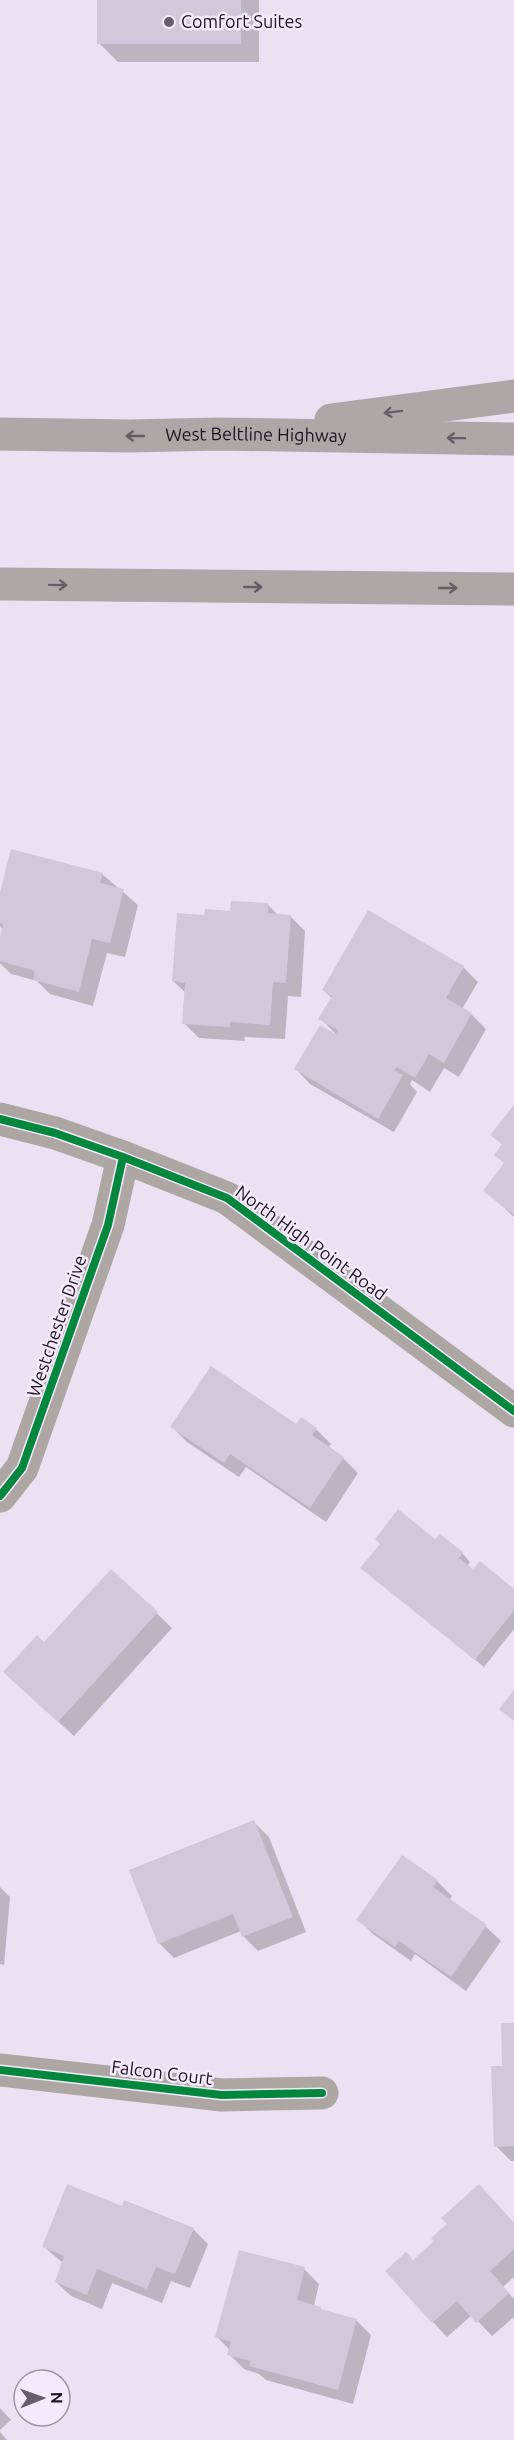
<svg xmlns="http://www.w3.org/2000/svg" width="514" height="2440" font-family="Ubuntu,sans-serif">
	<rect width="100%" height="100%" fill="#ebe1f2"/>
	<!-- shadow -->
	<path fill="#0003" d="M 99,0 L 259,0 L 259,62 L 118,62 L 99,43 Z
		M 102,874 L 138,905 L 125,957 L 107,953 L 93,1006 L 50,994 L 37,981 L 11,974 L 0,963 L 0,943 L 3,930 L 0,926 L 0,897 Z
		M 268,905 L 279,916 L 290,916 L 305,931 L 301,997 L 288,996 L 285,1039 L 244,1037 L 245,1041 L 199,1038 L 184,1023 L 186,993 L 173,981 L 206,916 Z
		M 463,967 L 478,982 L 462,1009 L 471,1014 L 486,1029 L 459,1077 L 444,1068 L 430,1092 L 412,1080 L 410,1084 L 417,1092 L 394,1132 L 310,1084 L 296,1069 L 338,1036 L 320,1018 L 332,998 L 323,990 Z
		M 514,1107 L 514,1217 L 485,1190 L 505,1164 L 503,1145 L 492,1135 Z
		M 297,1426 L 316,1429 L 331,1444 L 328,1448 L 343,1458 L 358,1473 L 326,1522 L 246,1467 L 239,1477 L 187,1442 L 172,1427 Z
		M 436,1541 L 462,1553 L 470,1562 L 467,1566 L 514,1591 L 514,1629 L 484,1667 L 362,1568 Z
		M 112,1571 L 172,1628 L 74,1736 L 20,1687 L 44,1644 Z
		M 254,1822 L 269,1837 L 306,1932 L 258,1951 L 243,1936 L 241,1931 L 174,1958 L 159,1943 Z
		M 437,1881 L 452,1896 L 449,1900 L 486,1927 L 501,1941 L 466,1991 L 415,1954 L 411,1961 L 373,1934 L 358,1919 Z
		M 0,1887 L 10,1897 L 4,1965 L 0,1964 Z
		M 514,2024 L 514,2161 L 511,2161 L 496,2146 L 504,2068 Z
		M 479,2186 L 514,2223 L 514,2277 L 503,2287 L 514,2299 L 514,2317 L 492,2336 L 472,2315 L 447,2337 L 433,2322 L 413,2262 L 436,2241 Z
		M 123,2208 L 193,2229 L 208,2244 L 190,2288 L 171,2281 L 162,2303 L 112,2283 L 102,2309 L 71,2296 L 56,2282 L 63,2263 L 43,2246 Z
		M 304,2269 L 319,2284 L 314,2306 L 324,2312 L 356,2320 L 371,2335 L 353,2404 L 266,2380 L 259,2374 L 244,2369 L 229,2354 L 230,2350 L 217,2337 Z
		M 0,2408 L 11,2420 L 0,2430 Z
		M 0,2432 L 7,2440 L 0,2440 Z"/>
	<!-- building -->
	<path fill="#d2c8da" d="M 97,0 L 241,0 L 241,44 L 97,44 Z
		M 11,849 L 103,873 L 100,883 L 124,889 L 110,943 L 92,939 L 79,992 L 33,980 L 35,971 L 0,961 L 0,937 L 3,924 L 0,923 L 0,892 Z
		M 231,901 L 268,903 L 268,913 L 291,915 L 286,983 L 273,982 L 270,1025 L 230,1022 L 230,1027 L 182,1024 L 185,983 L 172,981 L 177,913 L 204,915 L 205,909 L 230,911 Z
		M 368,910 L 464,966 L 446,998 L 472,1013 L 444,1063 L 429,1054 L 415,1078 L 397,1067 L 394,1070 L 403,1075 L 378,1119 L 294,1069 L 320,1025 L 336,1034 L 338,1030 L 318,1019 L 332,996 L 322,990 Z
		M 514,1105 L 514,1215 L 483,1191 L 504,1163 L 494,1155 L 502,1144 L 490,1135 Z
		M 211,1366 L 296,1424 L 301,1417 L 317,1428 L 312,1435 L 344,1457 L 310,1508 L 230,1454 L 224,1463 L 170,1427 Z
		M 398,1509 L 435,1539 L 440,1534 L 463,1552 L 459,1558 L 473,1569 L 480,1561 L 514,1589 L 514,1610 L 475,1660 L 360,1568 L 380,1544 L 375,1539 Z
		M 111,1569 L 158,1612 L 58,1722 L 3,1672 L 37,1635 L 44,1642 Z
		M 514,1690 L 514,1721 L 499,1709 Z
		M 254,1820 L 293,1917 L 242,1937 L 233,1914 L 158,1944 L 129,1870 Z
		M 402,1855 L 438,1880 L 433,1887 L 487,1925 L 451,1977 L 399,1941 L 395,1947 L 356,1920 Z
		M 501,2023 L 514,2023 L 514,2146 L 494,2147 L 491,2066 L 502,2066 Z
		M 67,2184 L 122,2206 L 124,2200 L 194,2228 L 175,2274 L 156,2267 L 147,2289 L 97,2269 L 87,2295 L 55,2282 L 64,2256 L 42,2247 Z
		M 479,2184 L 514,2223 L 514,2249 L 490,2271 L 509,2293 L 476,2323 L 457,2301 L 432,2323 L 385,2271 L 406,2252 L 413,2260 L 434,2241 L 431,2238 L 447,2224 L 441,2218 Z
		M 239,2250 L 305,2267 L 297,2300 L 321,2307 L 321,2309 L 357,2319 L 338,2390 L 249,2366 L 251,2361 L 227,2355 L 231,2342 L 215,2337 Z"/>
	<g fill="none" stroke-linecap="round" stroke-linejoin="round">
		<!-- minor -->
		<path stroke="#aea6a2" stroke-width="33" d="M 0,1496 L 22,1468 L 108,1225 L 123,1157
			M 0,2070 L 222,2095 L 322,2093"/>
		<!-- tertiary -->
		<path stroke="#aea6a2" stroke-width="33" d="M 0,1119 L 55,1133 L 123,1157 L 227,1198 L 514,1411"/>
		<!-- motorway -->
		<g stroke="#afa6a7" stroke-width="33">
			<path d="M 331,420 L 514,396"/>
			<path id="s1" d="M 0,434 L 130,436 L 219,434 L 514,439"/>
			<path d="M 0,584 L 514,589"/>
		</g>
		<defs>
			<path id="cycleway" d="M 0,1119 L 55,1133 L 123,1157 L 227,1198 L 514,1411
				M 0,1496 L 22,1468 L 108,1225 L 123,1157
				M 0,2070 L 222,2095 L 322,2093"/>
		</defs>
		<!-- cycleway casing -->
		<use href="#cycleway" stroke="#f5eafd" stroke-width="11"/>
		<!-- cycleway -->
		<use href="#cycleway" stroke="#00873e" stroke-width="8"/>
	</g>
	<!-- one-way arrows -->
	<defs><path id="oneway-shaft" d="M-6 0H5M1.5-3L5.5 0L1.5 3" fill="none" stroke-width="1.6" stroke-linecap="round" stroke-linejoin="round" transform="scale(1.5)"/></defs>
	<g stroke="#665e64">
		<use href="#oneway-shaft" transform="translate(393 412) rotate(173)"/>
		<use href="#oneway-shaft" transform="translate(135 436) rotate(180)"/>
		<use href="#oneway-shaft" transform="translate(456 438) rotate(-179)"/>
		<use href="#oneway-shaft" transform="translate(58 585) rotate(1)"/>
		<use href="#oneway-shaft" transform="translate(253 587)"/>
		<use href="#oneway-shaft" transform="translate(448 588)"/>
	</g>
	<!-- markers -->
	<circle fill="#655d6a" stroke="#f5eafd" stroke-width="2" cx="169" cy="22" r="6"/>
	<g text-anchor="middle" stroke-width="5" stroke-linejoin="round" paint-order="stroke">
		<!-- poi labels -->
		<g font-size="18" fill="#1d1621" stroke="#f5eafd" text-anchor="start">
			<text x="181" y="28">Comfort Suites</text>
		</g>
		<!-- street labels -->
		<g font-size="18" fill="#1d1621" stroke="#f5eafd">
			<text dy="6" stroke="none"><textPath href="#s1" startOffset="256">West Beltline Highway</textPath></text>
			<text transform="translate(311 1243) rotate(36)" y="6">North High Point Road</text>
			<text transform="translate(57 1326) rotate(-71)" y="6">Westchester Drive</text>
			<text transform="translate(162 2073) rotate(7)" y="6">Falcon Court</text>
		</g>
	</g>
	<!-- north arrow -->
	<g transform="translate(42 2398) rotate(89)"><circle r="28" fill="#f5eafd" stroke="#9f95a5" stroke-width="1.5"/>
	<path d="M0-4.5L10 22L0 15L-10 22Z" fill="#655d6a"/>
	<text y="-9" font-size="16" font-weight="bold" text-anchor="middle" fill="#1d1621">N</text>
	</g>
</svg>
